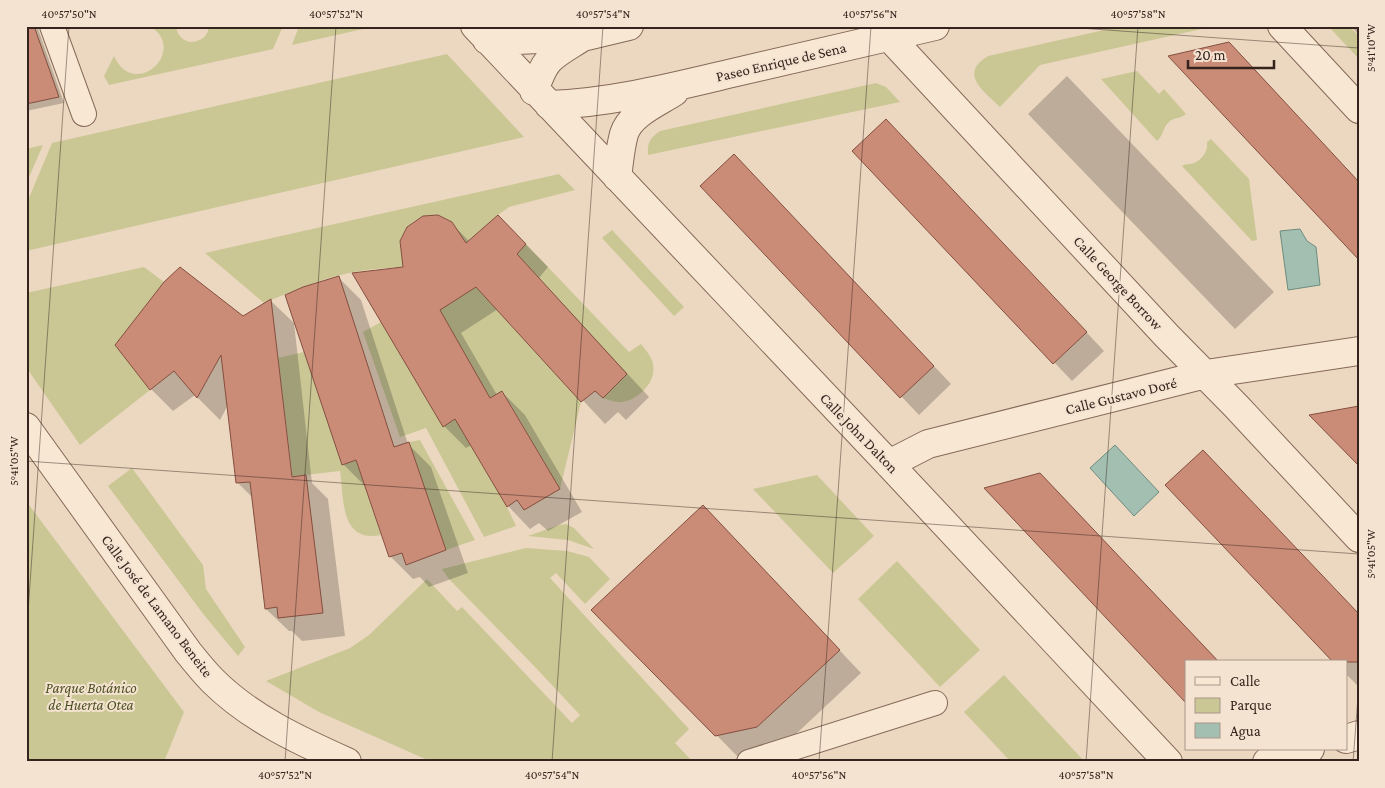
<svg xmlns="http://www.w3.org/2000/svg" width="1385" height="788" font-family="'Crimson Pro',serif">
	<rect width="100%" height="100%" fill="#ecd8c0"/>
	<!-- green -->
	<path fill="#cac795" d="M 150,26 L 176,26 C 177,35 182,40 190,42 C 200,42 208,37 209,26 L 283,26 L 273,49 L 109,85 L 104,76 L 114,56 C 134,101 189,51 150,26 Z
		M 299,26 L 362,26 L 363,29 L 292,45 Z
		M 1122,26 L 1215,26 L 1040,65 L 1000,107 C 984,91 958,74 988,56 Z
		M 1328,26 L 1349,26 L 1359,36 L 1359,59 Z
		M 447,54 L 524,137 L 26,251 L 26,205 L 52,143 Z
		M 1137,71 L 1159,94 L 1164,89 L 1186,114 C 1181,119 1173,117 1168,123 C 1163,128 1163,136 1157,141 L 1101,79 Z
		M 876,83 L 886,87 L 900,102 L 648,155 C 647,143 650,138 660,131 Z
		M 1211,139 L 1249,179 L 1257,240 L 1252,241 L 1182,166 C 1187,163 1189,165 1194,163 C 1203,159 1208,151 1207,142 Z
		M 43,145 L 26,184 L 26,149 Z
		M 559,174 L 575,190 L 509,207 L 498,215 L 464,245 L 452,222 L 438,215 L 423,216 L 413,222 L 407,227 L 400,241 L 407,267 C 387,268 365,269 345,274 C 317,280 291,292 264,303 L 205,253 Z
		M 612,230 L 684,307 L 674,316 L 602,238 Z
		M 526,244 L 629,352 L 641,344 C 645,349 652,357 653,364 C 657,382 638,400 622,402 C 616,403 609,400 603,398 L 627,374 L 517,254 Z
		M 144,267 L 164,282 L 115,345 L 150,390 L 80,445 L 26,367 L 26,293 Z
		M 476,287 L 581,402 L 560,489 L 503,391 L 490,398 L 430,294 Z
		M 381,322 L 443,426 L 455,419 L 507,507 L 516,526 L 484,537 L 426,428 L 400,437 L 363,332 Z
		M 304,352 L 342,464 L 356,460 L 381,535 C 340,543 344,499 340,471 L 288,477 L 289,473 L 292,471 L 278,358 Z
		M 420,440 L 475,540 L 446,550 L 409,442 Z
		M 132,468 L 203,565 L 206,589 L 245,647 L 238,656 L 204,615 L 108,486 Z
		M 817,475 L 874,536 L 833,573 L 753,489 Z
		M 26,501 L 184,712 L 164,762 L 26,762 Z
		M 566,524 L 574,528 L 594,549 L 568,540 L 528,536 L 559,525 Z
		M 526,548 L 567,551 L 589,557 L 610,579 L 585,604 L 556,573 L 550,578 L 689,729 L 675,743 L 693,762 L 432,762 L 319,712 L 266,681 L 350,648 L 369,635 L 427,579 L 457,611 L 462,607 L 572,723 L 580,715 L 536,668 L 449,579 L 442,569 Z
		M 897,561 L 980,650 L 940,687 L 858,599 Z
		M 1004,675 L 1085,762 L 1011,762 L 964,712 Z"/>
	<!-- water -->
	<path fill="#a3bfb2" stroke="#6b8c7e" d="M 1300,229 L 1307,241 L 1316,247 L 1320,285 L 1288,290 L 1280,231 Z
		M 1115,445 L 1159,492 L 1134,516 L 1090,468 Z"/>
	<!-- shadow -->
	<path fill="#0003" d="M 26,26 L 37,26 L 64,103 L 26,111 Z
		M 1351,26 L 1359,26 L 1359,35 Z
		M 1067,76 L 1274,292 L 1235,329 L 1028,114 Z
		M 904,138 L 1104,351 L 1072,381 L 854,151 Z
		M 734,155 L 951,384 L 919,415 L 702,186 Z
		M 498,216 L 548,267 L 539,278 L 649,397 L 626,420 L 618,412 L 605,424 L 498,309 L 461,333 L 497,395 L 502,392 L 525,415 L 582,512 L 548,531 L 539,523 L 530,529 L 508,506 L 472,445 L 466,448 L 444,426 L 404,268 L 451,223 L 470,242 Z
		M 338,277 L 361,300 L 408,444 L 431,467 L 468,573 L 429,587 L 420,577 L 413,579 L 390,556 L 366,487 L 343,464 Z
		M 271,301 L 294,323 L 312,483 L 328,499 L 345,636 L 302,641 L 292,631 L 289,631 L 266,609 L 253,498 L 238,483 L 228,405 L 220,420 L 195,395 L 173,411 L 151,389 L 243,317 Z
		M 1040,474 L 1219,662 L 1186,662 L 1186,701 L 986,489 Z
		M 703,506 L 861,673 L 780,749 L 739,758 L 593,610 Z
		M 1359,614 L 1359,687 L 1346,674 L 1346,662 Z"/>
	<!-- building -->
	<path fill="#ca8b77" stroke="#844f3f" d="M 26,26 L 34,26 L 59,97 L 26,104 Z
		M 1229,42 L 1359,182 L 1359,260 L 1168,56 Z
		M 886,119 L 1087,332 L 1053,364 L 852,151 Z
		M 734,154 L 934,366 L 900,398 L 700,186 Z
		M 438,215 L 452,222 L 466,243 L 498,215 L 526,244 L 517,254 L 627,374 L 603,398 L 595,391 L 581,402 L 476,287 L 440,310 L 490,398 L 502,391 L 560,489 L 524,510 L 517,500 L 507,507 L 455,419 L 443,427 L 352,273 L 403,267 L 400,241 L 407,227 L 423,216 Z
		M 180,267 L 243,316 L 271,299 L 292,477 L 306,475 L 323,613 L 278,618 L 277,607 L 265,609 L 250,482 L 236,483 L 221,355 L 197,398 L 174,371 L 150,390 L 115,345 L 164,282 Z
		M 339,276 L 394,447 L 409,442 L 446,550 L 406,565 L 402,553 L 389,557 L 356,460 L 342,465 L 285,295 L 303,287 Z
		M 1359,406 L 1359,466 L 1309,415 Z
		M 1203,450 L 1359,614 L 1359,662 L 1333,662 L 1165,485 Z
		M 1040,473 L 1219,662 L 1186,662 L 1186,703 L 984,488 Z
		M 703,505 L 840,650 L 757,727 L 715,736 L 591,610 Z"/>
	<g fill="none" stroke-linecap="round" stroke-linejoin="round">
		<defs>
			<path id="pedestrian" d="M 52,26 L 84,114
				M 749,762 L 935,703"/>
			<path id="minor" d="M 475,26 L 889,464 L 1168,762
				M 879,26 L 1167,336 L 1236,406 L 1359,538
				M 1282,26 L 1359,109
				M 487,40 L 517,40 L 583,37 L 629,26
				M 534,91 C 546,56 551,57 581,38
				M 549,105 C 609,103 669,88 728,74 C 797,58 866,42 935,26
				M 617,177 C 619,164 620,148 624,134 C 630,114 657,103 674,92
				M 26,427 L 188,652 C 196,662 204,672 213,681 C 250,718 300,741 347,762
				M 889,464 L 928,444 L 1206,374 L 1359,351
				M 1346,739 L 1359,735
				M 1267,762 L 1310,749"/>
		</defs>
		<!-- pedestrian casing -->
		<use href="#pedestrian" stroke="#856959" stroke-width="26"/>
		<!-- minor casing -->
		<use href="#minor" stroke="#856959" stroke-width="30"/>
		<!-- pedestrian -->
		<use href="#pedestrian" stroke="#f8e7d3" stroke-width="24"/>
		<!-- minor -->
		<use href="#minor" stroke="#f8e7d3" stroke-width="28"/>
	</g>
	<!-- ticks -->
	<path fill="none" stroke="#35241d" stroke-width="1" stroke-opacity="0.45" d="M 1051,26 L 1359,48M 26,461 L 1359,554M 26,641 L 69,26M 285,762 L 336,26M 552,762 L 603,26M 819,762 L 871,26M 1086,762 L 1138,26M 1353,762 L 1359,684"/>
	<g text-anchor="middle" stroke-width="4" stroke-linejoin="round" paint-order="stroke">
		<!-- street labels -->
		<g font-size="15" fill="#35241d" stroke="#f4e3d0">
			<text transform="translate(781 62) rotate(-13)" y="5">Paseo Enrique de Sena</text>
			<text transform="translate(1118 283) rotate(47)" y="5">Calle George Borrow</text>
			<text transform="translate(1121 396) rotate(-14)" y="5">Calle Gustavo Doré</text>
			<text transform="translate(859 433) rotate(46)" y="5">Calle John Dalton</text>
			<text transform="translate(157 606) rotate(53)" y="5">Calle José de Lamano Beneite</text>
		</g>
		<!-- park labels -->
		<g font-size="15" font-style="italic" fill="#4d5124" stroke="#f4e3d0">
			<text x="91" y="693">Parque Botánico<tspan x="91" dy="17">de Huerta Otea</tspan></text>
		</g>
	</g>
	<!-- border -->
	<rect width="1385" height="788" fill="none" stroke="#f4e3d0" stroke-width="55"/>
	<!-- legend -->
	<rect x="1185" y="660" width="162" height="90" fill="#f4e3d0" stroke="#a89788"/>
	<rect x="1195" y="677" width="25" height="8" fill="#f8e7d3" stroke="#a89788"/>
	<text x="1230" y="686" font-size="15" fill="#35241d">Calle</text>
	<rect x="1195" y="698" width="25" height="15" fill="#cac795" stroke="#a89788"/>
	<text x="1230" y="710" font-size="15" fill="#35241d">Parque</text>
	<rect x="1195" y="723" width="25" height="15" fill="#a3bfb2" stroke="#a89788"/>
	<text x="1230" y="736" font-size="15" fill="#35241d">Agua</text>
	<!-- scale -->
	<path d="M1188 60v8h86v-8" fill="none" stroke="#35241d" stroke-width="2.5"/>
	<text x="1195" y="60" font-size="15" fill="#35241d" stroke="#f4e3d0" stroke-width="4" paint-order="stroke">20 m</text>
	<rect x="28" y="28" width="1330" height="732" fill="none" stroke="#35241d" stroke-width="2"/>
	<g font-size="12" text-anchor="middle" fill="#35241d">
		<text x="69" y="18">40°57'50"N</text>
		<text x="336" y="18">40°57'52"N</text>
		<text x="603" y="18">40°57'54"N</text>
		<text x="870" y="18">40°57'56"N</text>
		<text x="1138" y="18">40°57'58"N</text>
		<text transform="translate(1371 48) rotate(-90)" y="4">5°41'10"W</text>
		<text transform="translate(14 461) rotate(-90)" y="4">5°41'05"W</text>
		<text transform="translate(1371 554) rotate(-90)" y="4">5°41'05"W</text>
		<text x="285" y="779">40°57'52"N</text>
		<text x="552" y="779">40°57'54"N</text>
		<text x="819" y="779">40°57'56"N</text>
		<text x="1086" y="779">40°57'58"N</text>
	</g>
</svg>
